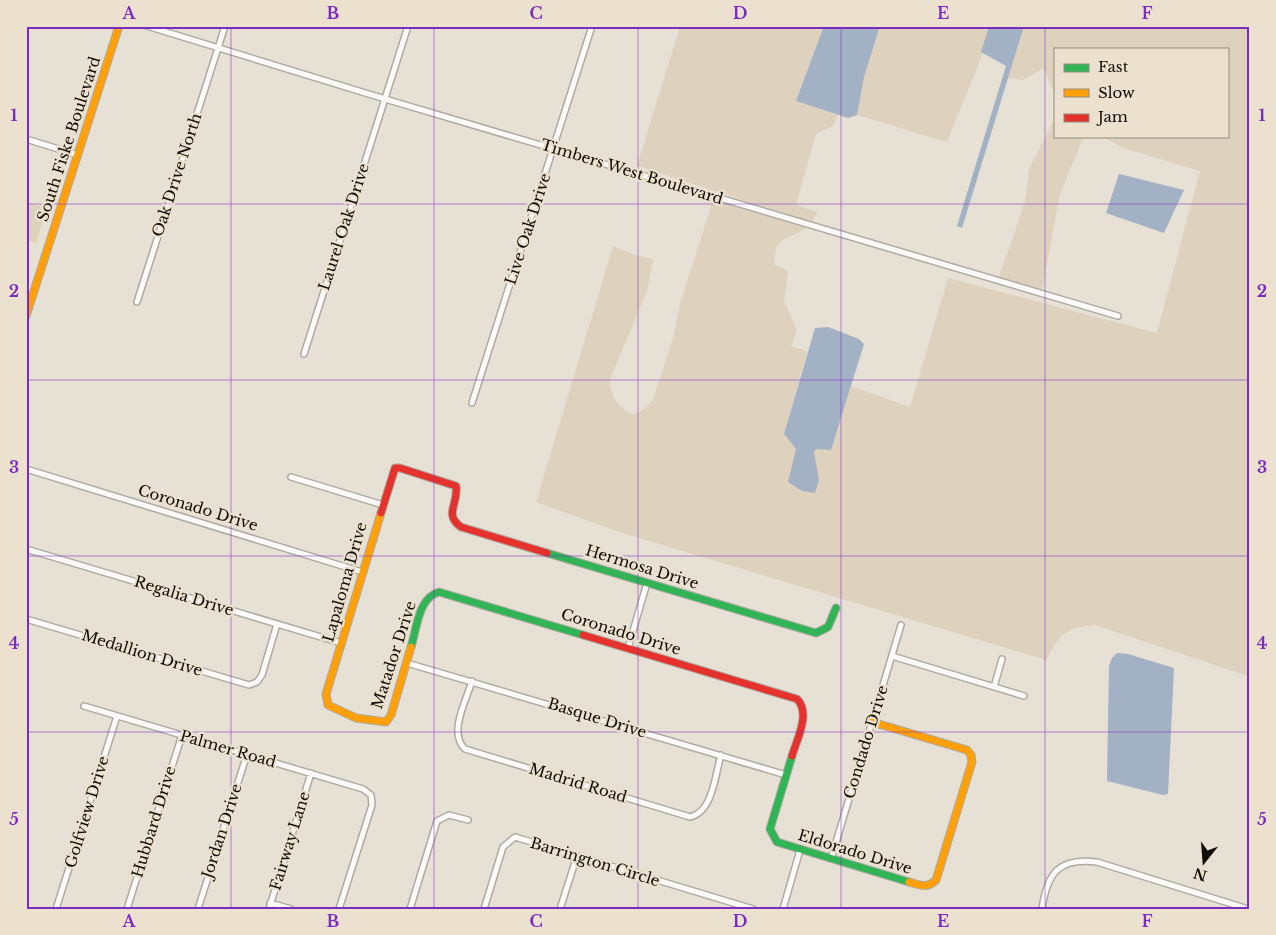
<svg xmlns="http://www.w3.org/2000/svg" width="1276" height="935" font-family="'Libre Baskerville',serif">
	<rect width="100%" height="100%" fill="#e6e0d5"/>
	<!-- green -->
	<path fill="#ded2be" d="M 680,26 L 824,26 L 797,101 L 838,115 L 833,126 L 816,134 L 796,205 L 818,212 L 812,222 L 637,166 Z
		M 876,26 L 989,26 L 983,53 L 947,142 L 857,115 L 864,77 L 879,30 Z
		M 1024,26 L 1250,26 L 1250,677 L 1095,625 C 1064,628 1061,633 1046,660 L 622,533 L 536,502 L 613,246 L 632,254 L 653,259 L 647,291 L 610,379 C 610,397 617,406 633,415 L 643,410 L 653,400 L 673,338 L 680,304 L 713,200 L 807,228 C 787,240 775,236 774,264 L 788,271 L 784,301 L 797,330 L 791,346 L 807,351 L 784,434 L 796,449 L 802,491 L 815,492 L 816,466 L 814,452 L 816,449 L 831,449 L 851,386 L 910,407 L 948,278 L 1157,333 L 1200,171 L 1123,148 L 1102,136 L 1227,136 L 1227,49 L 1055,49 L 1055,136 L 1084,136 L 1060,194 L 1042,290 L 999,277 L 1025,202 L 1029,169 L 1054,120 L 1054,93 L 1044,68 L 1023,80 L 1008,78 Z
		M 26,202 L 47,208 L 36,243 L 26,240 Z"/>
	<!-- water -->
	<path fill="#a3b1c5" d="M 824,26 L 876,26 L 879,29 L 864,77 L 857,115 L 848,118 L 796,101 Z
		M 989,26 L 1024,26 L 962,228 L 957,226 L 1006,66 L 981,52 Z
		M 1119,174 L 1184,190 L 1164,233 L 1106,213 Z
		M 828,327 L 859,339 L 864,344 L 831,450 L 816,449 L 814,452 L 819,480 L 815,493 L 802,491 L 788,482 L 796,449 L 784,434 L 815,328 Z
		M 1117,653 L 1128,654 L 1174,668 L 1168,794 L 1163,795 L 1107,781 L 1109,666 L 1112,658 Z"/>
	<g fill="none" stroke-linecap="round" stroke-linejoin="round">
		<defs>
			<path id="street" d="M 147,26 L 385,99 L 1118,316
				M 26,139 L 78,155
				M 137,302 L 225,26
				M 304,354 L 408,26
				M 472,403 L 592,26
				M 26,469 L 362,572
				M 291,477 L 383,505
				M 26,549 L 341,643
				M 26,619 L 249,685 L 257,682 L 262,675 L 277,624
				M 628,648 L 647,583
				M 892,656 L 1024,696
				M 407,663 L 786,775
				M 472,681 C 466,701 448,733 465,749 L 690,817 C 713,812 715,775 721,755
				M 994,687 L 1002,659
				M 84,706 L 363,789 L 371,795 L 372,805 L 339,909
				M 831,859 L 901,625
				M 270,903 L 291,909
				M 56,909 L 117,716
				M 127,909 L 182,735
				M 198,909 L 247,754
				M 269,909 L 311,773
				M 410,909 L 437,821 L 449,815 L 468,820
				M 484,909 L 503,847 L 515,837 L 753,909
				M 560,909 L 577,856
				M 783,909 L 800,850
				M 1042,909 C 1047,873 1059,857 1097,862 L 1248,909"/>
			<path id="fast" d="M 547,553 L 816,633 L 828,627 L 836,608
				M 411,647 C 417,628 418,598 439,592 L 583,635
				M 792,756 L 770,829 L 777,842 L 909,882"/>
			<path id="slow" d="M 26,316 L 119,26
				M 381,513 L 326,694 L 328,705 L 356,718 L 386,722 L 391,715 L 411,647
				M 872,722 L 967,750 L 971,755 L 972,762 L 936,880 C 927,889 920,885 909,882"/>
			<path id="jam" d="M 381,513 L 395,468 L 400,468 L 456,486 C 459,504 443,514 461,527 L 547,553
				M 583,635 L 797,699 C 811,713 797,739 792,756"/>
		</defs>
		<!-- street casing -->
		<use href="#street" stroke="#aeaaa1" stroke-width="8"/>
		<!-- fast casing -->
		<use href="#fast" stroke="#aeaaa1" stroke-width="9"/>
		<!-- slow casing -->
		<use href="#slow" stroke="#aeaaa1" stroke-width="9"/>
		<!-- jam casing -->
		<use href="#jam" stroke="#aeaaa1" stroke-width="9"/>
		<!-- street -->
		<use href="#street" stroke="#fbfaf9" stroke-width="5"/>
		<!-- fast -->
		<use href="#fast" stroke="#30b455" stroke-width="7"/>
		<!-- slow -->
		<use href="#slow" stroke="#ff9f0a" stroke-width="7"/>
		<!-- jam -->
		<use href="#jam" stroke="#e5322d" stroke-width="7"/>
	</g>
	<!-- grid -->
	<path fill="none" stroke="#7b2cbf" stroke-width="1" stroke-opacity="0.55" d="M 231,26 L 231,909M 434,26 L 434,909M 638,26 L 638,909M 841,26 L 841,909M 1045,26 L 1045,909M 26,204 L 1250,204M 26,380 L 1250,380M 26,556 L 1250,556M 26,732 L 1250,732"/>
	<g text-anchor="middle" stroke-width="4.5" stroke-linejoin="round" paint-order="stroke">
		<!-- street labels -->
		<g font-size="15" fill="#100c06" stroke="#ece1cf">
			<text transform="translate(69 139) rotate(-72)" y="5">South Fiske Boulevard</text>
			<text transform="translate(632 172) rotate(17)" y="5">Timbers West Boulevard</text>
			<text transform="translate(177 175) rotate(-72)" y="5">Oak Drive North</text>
			<text transform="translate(344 227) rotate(-72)" y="5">Laurel Oak Drive</text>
			<text transform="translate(528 229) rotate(-72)" y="5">Live Oak Drive</text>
			<text transform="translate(198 508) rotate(17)" y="5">Coronado Drive</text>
			<text transform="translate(642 567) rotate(17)" y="5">Hermosa Drive</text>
			<text transform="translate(345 582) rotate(-74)" y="5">Lapaloma Drive</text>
			<text transform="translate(184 596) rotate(17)" y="5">Regalia Drive</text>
			<text transform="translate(621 632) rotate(17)" y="5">Coronado Drive</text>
			<text transform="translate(142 653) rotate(17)" y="5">Medallion Drive</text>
			<text transform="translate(394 655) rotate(-72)" y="5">Matador Drive</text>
			<text transform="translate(597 718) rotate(17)" y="5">Basque Drive</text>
			<text transform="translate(866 742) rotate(-73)" y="5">Condado Drive</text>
			<text transform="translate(228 749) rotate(16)" y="5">Palmer Road</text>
			<text transform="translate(578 783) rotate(17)" y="5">Madrid Road</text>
			<text transform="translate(87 812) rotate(-73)" y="5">Golfview Drive</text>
			<text transform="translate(154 822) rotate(-73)" y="5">Hubbard Drive</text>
			<text transform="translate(222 831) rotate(-72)" y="5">Jordan Drive</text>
			<text transform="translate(290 841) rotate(-73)" y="5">Fairway Lane</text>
			<text transform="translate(855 852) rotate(17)" y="5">Eldorado Drive</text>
			<text transform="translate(595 862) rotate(17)" y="5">Barrington Circle</text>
		</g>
	</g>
	<!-- border -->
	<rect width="1276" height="935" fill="none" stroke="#ece1cf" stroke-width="55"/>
	<!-- legend -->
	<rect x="1054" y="48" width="175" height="90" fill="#ece1cf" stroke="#948c7f"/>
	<rect x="1064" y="64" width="25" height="8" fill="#30b455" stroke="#948c7f"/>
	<text x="1098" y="72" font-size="15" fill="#100c06">Fast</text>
	<rect x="1064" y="89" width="25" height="8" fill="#ff9f0a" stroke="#948c7f"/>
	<text x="1098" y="98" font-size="15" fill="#100c06">Slow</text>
	<rect x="1064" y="114" width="25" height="8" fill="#e5322d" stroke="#948c7f"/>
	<text x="1098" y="122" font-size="15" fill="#100c06">Jam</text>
	<!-- north arrow -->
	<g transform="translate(1204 862) rotate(197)" stroke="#ece1cf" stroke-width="4" paint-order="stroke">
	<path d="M0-4L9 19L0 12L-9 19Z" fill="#100c06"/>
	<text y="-8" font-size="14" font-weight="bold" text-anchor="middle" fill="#100c06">N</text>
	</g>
	<rect x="28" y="28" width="1220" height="880" fill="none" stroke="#7b2cbf" stroke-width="2"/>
	<g font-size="16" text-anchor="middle" font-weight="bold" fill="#7b2cbf">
		<text x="129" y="19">A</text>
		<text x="333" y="19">B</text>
		<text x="536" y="19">C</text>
		<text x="740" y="19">D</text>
		<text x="943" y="19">E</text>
		<text x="1147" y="19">F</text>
		<text x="14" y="121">1</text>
		<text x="1262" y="121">1</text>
		<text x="14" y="297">2</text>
		<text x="1262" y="297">2</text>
		<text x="14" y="473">3</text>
		<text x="1262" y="473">3</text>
		<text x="14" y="649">4</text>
		<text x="1262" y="649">4</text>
		<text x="14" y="825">5</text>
		<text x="1262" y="825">5</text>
		<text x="129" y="927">A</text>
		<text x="333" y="927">B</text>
		<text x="536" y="927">C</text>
		<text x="740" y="927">D</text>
		<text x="943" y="927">E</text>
		<text x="1147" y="927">F</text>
	</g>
</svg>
